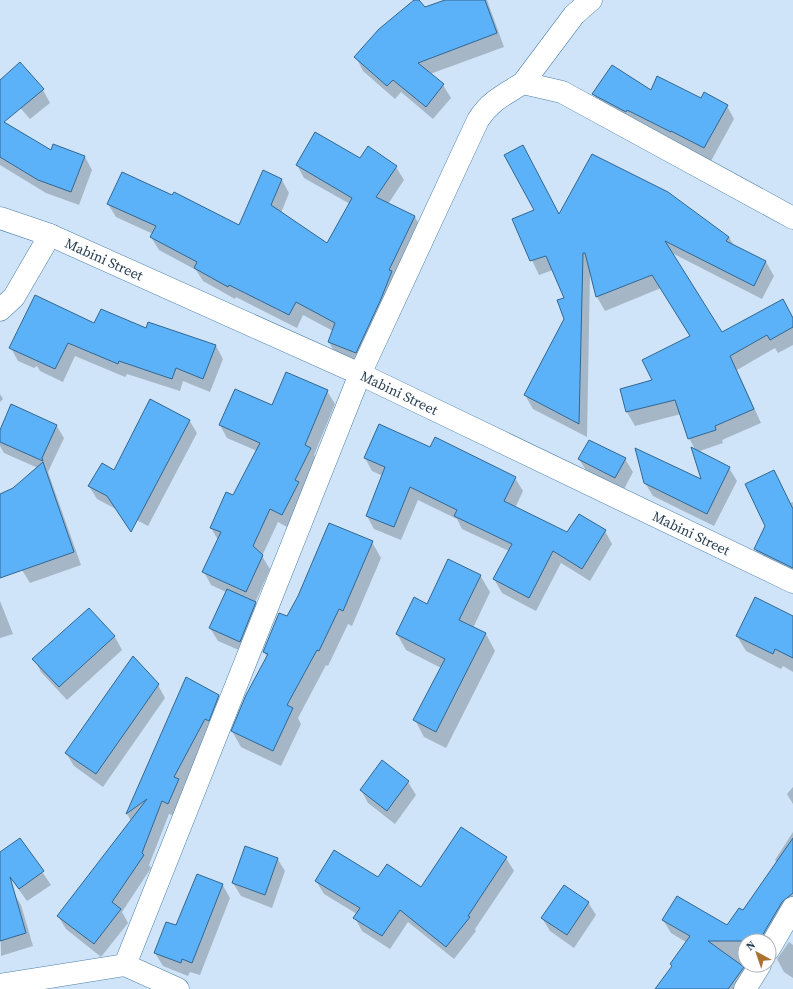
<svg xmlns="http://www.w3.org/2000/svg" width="793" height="989" font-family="'Source Serif 4',serif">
	<rect width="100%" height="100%" fill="#cfe4f8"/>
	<!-- shadow -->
	<path fill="#0003" d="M 416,0 L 425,9 L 448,0 L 487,0 L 504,47 L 430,74 L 443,85 L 451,98 L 433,119 L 401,92 L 395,99 L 363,71 L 356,57 Z
		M 43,90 L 50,103 L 30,119 L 8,94 Z
		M 651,91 L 701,99 L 727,106 L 734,119 L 711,161 L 679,143 L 678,145 L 601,107 L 594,94 Z
		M 0,120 L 51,151 L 53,145 L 85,157 L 92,170 L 79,205 L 46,193 L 0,165 Z
		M 360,159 L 396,167 L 404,180 L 388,204 L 415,217 L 422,230 L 363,366 L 336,355 L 329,342 L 333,331 L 303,315 L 297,328 L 236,297 L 235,299 L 203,281 L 196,270 L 159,250 L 151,237 L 153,234 L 116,217 L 108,204 L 239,227 L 282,180 L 289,193 L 281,213 L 328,244 L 350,204 L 304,178 L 297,165 Z
		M 560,215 L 729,237 L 734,246 L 766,262 L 774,276 L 762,299 L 672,253 L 721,334 L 793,319 L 793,345 L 778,353 L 775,348 L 737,370 L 761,423 L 722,440 L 723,443 L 697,452 L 729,468 L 737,481 L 714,526 L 653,496 L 645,483 L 703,481 L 696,451 L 689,438 L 681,414 L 635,426 L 627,412 L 621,390 L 653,381 L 691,337 L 661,288 L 605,311 L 597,297 L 590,272 L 587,437 L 533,409 L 525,395 L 565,319 L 565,298 L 553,270 L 539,275 L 513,220 Z
		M 149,323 L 216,346 L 223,359 L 210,392 L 183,381 L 180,391 L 127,374 L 125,377 L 75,356 L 63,382 L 40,371 L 37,366 L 34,368 L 18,361 L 11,348 L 95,325 L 147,330 Z
		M 327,391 L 335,404 L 314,455 L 318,461 L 289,528 L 278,522 L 262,556 L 270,569 L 255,603 L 263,616 L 248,654 L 218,641 L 210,628 L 226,592 L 211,585 L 204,572 L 218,540 L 211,528 L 233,497 L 257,451 L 227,438 L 220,425 L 272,407 Z
		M 0,394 L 3,399 L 0,402 Z
		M 189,420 L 197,433 L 148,526 L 97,499 L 89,486 L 114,472 Z
		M 56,425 L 64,438 L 48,472 L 81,565 L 30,583 L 22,570 L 10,537 L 0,542 L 0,495 L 14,489 L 38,468 L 4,453 L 0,446 L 0,432 Z
		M 431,448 L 515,478 L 523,491 L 515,508 L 567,534 L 605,531 L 612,544 L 590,581 L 561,563 L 536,611 L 502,593 L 494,579 L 509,551 L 462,529 L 457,519 L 418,500 L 401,540 L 374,529 L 367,516 L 383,476 L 372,471 L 365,458 Z
		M 579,459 L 625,459 L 633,472 L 623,491 L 587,472 Z
		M 774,471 L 790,503 L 793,502 L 793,579 L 764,564 L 755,549 L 767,526 Z
		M 372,542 L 381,558 L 352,626 L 348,624 L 328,666 L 326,665 L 298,718 L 301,724 L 281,766 L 241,747 L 232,731 L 267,657 L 264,652 L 287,618 Z
		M 480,575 L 490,592 L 473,628 L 486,634 L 495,651 L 446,748 L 424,737 L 415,720 L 441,668 L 406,650 L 397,634 Z
		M 0,601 L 13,634 L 0,638 Z
		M 89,609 L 115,637 L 122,650 L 67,700 L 41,672 L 34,659 Z
		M 793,617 L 793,672 L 783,666 L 781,669 L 746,651 L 737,636 Z
		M 186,678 L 218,695 L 226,709 L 183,787 L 186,793 L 175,816 L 169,814 L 149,865 L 151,868 L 122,912 L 128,923 L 101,957 L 66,929 L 58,916 L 131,821 L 127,814 Z
		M 158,685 L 165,698 L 103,787 L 74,766 L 66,753 Z
		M 408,782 L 416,795 L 395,824 L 368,803 L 361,790 Z
		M 793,787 L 793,804 L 787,794 Z
		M 461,828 L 506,858 L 514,871 L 475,929 L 476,931 L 454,959 L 408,922 L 390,949 L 362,931 L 355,918 L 357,914 L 324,894 L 316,881 L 378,878 L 421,888 Z
		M 793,832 L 793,912 L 769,941 L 745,941 L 745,965 L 764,965 L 744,989 L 657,989 L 673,967 L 686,942 L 671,933 L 663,920 L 728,927 L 743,911 L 777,863 L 775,860 Z
		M 20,839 L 51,885 L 27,901 L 0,863 L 0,853 Z
		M 277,858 L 285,871 L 272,908 L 241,896 L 233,883 Z
		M 222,884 L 230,898 L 200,975 L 190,972 L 188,976 L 163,966 L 155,953 L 176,927 Z
		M 13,892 L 21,905 L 33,946 L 1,956 L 0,896 Z
		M 588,902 L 596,915 L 574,948 L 550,931 L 542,918 Z
		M 789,942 L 793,945 L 793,978 L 784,972 L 777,959 Z"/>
	<!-- building -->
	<path fill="#5cb2f9" stroke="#326791" d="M 414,0 L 419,0 L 425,7 L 445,0 L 485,0 L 497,33 L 418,63 L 444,84 L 426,107 L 393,80 L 387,86 L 354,57 L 379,29 Z
		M 20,62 L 44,89 L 4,122 L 51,150 L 53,144 L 85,156 L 71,192 L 38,180 L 0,157 L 0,80 Z
		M 612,65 L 651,90 L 657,76 L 701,98 L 704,92 L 728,105 L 704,148 L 671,131 L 671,132 L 627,110 L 626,112 L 592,94 Z
		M 315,132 L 360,158 L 368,146 L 397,166 L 376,197 L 415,216 L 389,270 L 392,271 L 381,299 L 356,353 L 328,342 L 335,323 L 296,302 L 289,315 L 229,285 L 228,287 L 194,268 L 197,262 L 150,237 L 156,226 L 107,204 L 122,172 L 172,195 L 174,192 L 239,225 L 263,170 L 282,179 L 271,205 L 327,243 L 352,198 L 296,165 Z
		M 523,145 L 559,214 L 592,154 L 668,192 L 729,237 L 726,241 L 766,261 L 754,286 L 665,241 L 722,332 L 783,299 L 793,318 L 793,327 L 770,340 L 767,335 L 730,356 L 754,409 L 715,426 L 716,430 L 688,439 L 675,400 L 626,412 L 620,389 L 652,380 L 642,360 L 690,336 L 652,275 L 596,297 L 585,253 L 583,253 L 579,424 L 524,395 L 564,319 L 557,300 L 564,298 L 546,256 L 530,261 L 512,219 L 534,210 L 504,155 Z
		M 35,295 L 94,323 L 101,309 L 146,328 L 148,322 L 216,345 L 203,379 L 176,368 L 172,379 L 119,361 L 118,364 L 68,343 L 55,369 L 9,348 Z
		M 286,372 L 328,390 L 305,445 L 311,448 L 295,480 L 299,482 L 282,515 L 270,509 L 253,546 L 263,555 L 246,592 L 202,572 L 221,532 L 210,528 L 226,492 L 233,495 L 260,443 L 219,425 L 235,389 L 272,405 Z
		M 150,399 L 190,420 L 131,532 L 107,496 L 88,486 L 102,463 L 114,470 Z
		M 11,404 L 57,425 L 42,458 L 43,461 L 0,442 L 0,430 Z
		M 379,424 L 430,447 L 435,437 L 516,477 L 504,501 L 567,532 L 579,514 L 606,530 L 582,569 L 553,551 L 529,598 L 493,579 L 512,544 L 454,516 L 457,510 L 410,487 L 394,527 L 366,516 L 385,467 L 364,458 Z
		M 589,440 L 626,458 L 615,478 L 578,459 Z
		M 691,447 L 730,467 L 707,514 L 644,483 L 635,448 L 701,479 Z
		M 43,462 L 74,552 L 0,578 L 0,494 L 13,488 Z
		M 774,470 L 793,509 L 793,568 L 754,549 L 765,526 L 745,484 Z
		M 329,523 L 373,541 L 343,611 L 339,609 L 319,651 L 317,650 L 287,705 L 293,708 L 273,751 L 231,731 L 246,695 L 268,654 L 263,652 L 279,613 L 287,616 L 298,596 Z
		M 448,559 L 481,575 L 459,620 L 486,633 L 436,732 L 413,720 L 445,659 L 396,634 L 414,597 L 427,604 Z
		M 227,589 L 256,602 L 240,642 L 209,628 Z
		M 755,597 L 793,616 L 793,658 L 775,649 L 773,654 L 736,636 Z
		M 89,608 L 115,636 L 59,687 L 32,659 Z
		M 133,656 L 159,684 L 96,774 L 65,753 Z
		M 186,677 L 219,695 L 209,721 L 205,719 L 174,777 L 179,779 L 168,804 L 162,801 L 142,853 L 144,855 L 112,902 L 121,909 L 94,944 L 57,916 L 147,799 L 126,814 Z
		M 382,760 L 409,781 L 387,811 L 360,790 Z
		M 461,827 L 507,857 L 468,916 L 470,917 L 446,947 L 400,910 L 382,936 L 353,918 L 360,908 L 315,881 L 334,850 L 378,877 L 387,864 L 421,887 Z
		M 20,838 L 44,871 L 19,889 L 10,877 L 26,933 L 0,941 L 0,852 Z
		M 793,838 L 793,893 L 782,902 L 759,941 L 708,941 L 744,967 L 728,989 L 655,989 L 672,966 L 670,964 L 690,936 L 662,920 L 677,896 L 727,925 L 739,908 L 743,910 Z
		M 245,846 L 278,858 L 265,895 L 232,883 Z
		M 197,874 L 223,884 L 192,963 L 182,959 L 181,963 L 154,953 L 166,922 L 176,925 Z
		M 564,885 L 589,902 L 567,935 L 541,918 Z"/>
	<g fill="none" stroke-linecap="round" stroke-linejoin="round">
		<defs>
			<g id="minor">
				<path d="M 523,83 L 574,15 L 591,0"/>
				<path id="s1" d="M 0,218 L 50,235 L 360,374 L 793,582"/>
				<path d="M 0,310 L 14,297 L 50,235"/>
				<path d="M 769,949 L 793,908"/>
				<path d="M 125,965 L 360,374 L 478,120 C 490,101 504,95 523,83 L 562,92 L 793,218"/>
				<path d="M 0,985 L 125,965 L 178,989"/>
				<path d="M 745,989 L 760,965"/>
			</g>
		</defs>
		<!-- minor casing -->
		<use href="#minor" stroke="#4c80ac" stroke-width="23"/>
		<!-- minor -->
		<use href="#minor" stroke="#fff" stroke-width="22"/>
	</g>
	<g text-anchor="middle" stroke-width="3" stroke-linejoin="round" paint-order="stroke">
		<!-- street labels -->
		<g font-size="14" fill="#283f52" stroke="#fff">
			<text dy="5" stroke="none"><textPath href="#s1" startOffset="112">Mabini Street</textPath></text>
			<text dy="5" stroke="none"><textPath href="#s1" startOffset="436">Mabini Street</textPath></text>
			<text dy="5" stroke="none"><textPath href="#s1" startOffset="760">Mabini Street</textPath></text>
		</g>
	</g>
	<!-- north arrow -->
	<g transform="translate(757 953) rotate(320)"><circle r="19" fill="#ffffff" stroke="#a9b2ba"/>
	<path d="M0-3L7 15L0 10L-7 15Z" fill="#ab7130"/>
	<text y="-6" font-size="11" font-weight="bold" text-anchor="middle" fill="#283f52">N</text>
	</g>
</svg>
